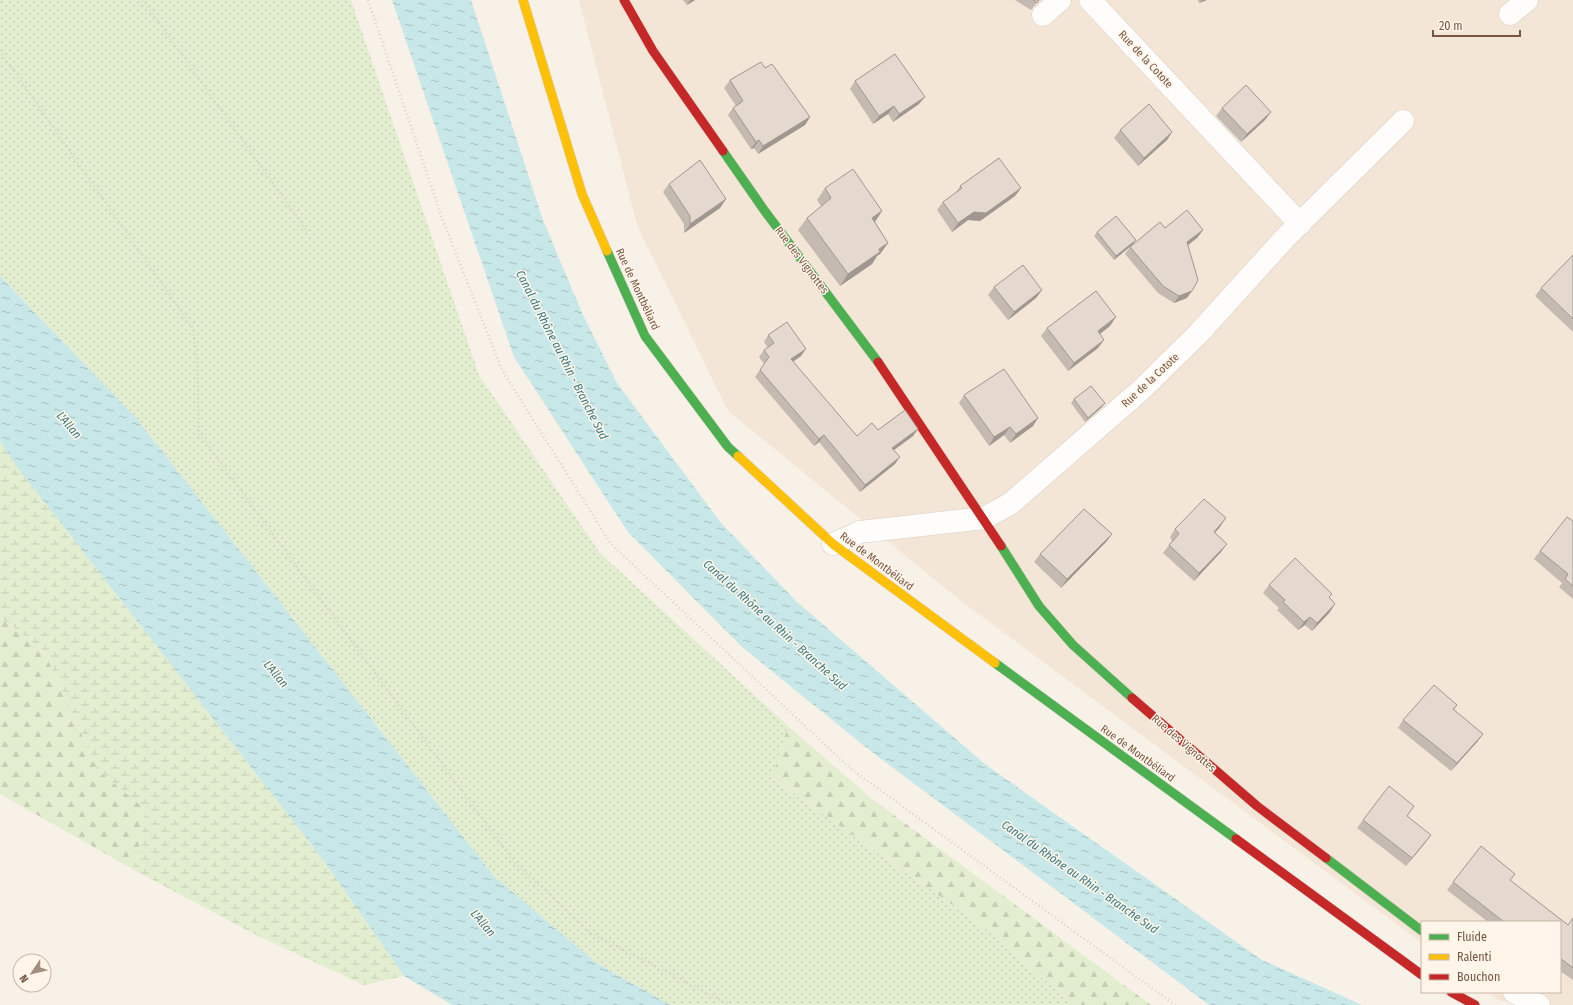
<svg xmlns="http://www.w3.org/2000/svg" width="1573" height="1005" font-family="'Fira Sans Condensed',sans-serif">
	<defs>
		<pattern id="grass-dots" width="8" height="8" patternUnits="userSpaceOnUse"><rect width="8" height="8" fill="#e3eed0"/><path d="M2 2h.1M6 6h.1" fill="none" stroke="#c6ceb4" stroke-width="1.8" stroke-linecap="round"/></pattern>
		<pattern id="forest-firs" width="22" height="20" patternUnits="userSpaceOnUse"><rect width="22" height="20" fill="#e3eed0"/><path d="M5 1l3.5 6h-7zM16 11l3.5 6h-7z" fill="#c6ceb4"/></pattern>
		<pattern id="wetland-marsh" width="20" height="14" patternUnits="userSpaceOnUse"><rect width="20" height="14" fill="#e3eed0"/><path d="M1 5h8M5 5V1M11 12h8M15 12V8" fill="none" stroke="#c6ceb4"/></pattern>
		<pattern id="water-ripples" width="26" height="14" patternUnits="userSpaceOnUse"><rect width="26" height="14" fill="#c8e7e8"/><path d="M2 4q2-2 4 0t4 0M15 11q2-2 4 0t4 0" fill="none" stroke="#a7bebe"/></pattern>
	</defs>
	<rect width="100%" height="100%" fill="#f8f1e7"/>
	<!-- residential -->
	<path fill="#f4e6d6" d="M 579,0 L 1573,0 L 1573,1005 L 1523,1005 L 1498,1000 L 1488,992 L 1560,992 L 1560,922 L 1422,922 L 1422,943 L 961,601 L 728,411 L 637,225 Z"/>
	<!-- grass -->
	<path fill="url(#grass-dots)" d="M 0,0 L 351,0 L 479,375 L 600,553 L 788,726 L 773,779 L 982,926 L 1074,1005 L 670,1005 L 595,962 L 494,876 L 137,419 L 0,276 Z"/>
	<!-- forest -->
	<path fill="url(#forest-firs)" d="M 0,617 L 44,651 L 97,769 L 147,810 L 134,870 L 0,794 Z
		M 788,726 L 871,798 L 1151,1005 L 1074,1005 L 982,926 L 772,778 Z"/>
	<!-- wetland -->
	<path fill="url(#wetland-marsh)" d="M 0,441 L 14,463 L 324,861 L 404,976 L 364,985 L 258,936 L 134,870 L 146,810 L 97,769 L 44,651 L 0,617 Z"/>
	<!-- water -->
	<path fill="url(#water-ripples)" d="M 392,0 L 471,0 L 543,220 L 583,315 L 617,383 L 721,523 L 797,602 L 986,765 L 1262,960 L 1362,1005 L 1209,1005 L 868,749 L 742,647 L 628,532 L 514,357 Z
		M 0,276 L 137,419 L 494,876 L 595,962 L 670,1005 L 452,1005 L 404,976 L 324,861 L 14,463 L 0,441 Z"/>
	<g fill="none" stroke-linecap="round" stroke-linejoin="round">
		<defs>
			<path id="street" d="M 1090,0 L 1300,224
				M 1510,14 L 1527,0
				M 1043,15 L 1060,0
				M 833,544 L 860,532 L 984,518 L 1010,504 L 1141,390 L 1199,333 L 1285,238 L 1403,121
				M 1514,992 L 1539,1005"/>
			<path id="fast" d="M 723,151 L 764,210 L 878,362
				M 607,251 L 645,336 L 728,447 L 738,456
				M 1001,546 L 1039,606 L 1073,645 L 1132,698
				M 995,663 L 1236,839
				M 1326,858 L 1422,931"/>
			<path id="slow" d="M 523,0 L 582,194 L 607,251
				M 738,456 L 833,544 L 995,663"/>
			<path id="jam" d="M 624,0 L 653,51 L 723,151
				M 878,362 L 1001,546
				M 1132,698 L 1257,806 L 1326,858
				M 1236,839 L 1422,975
				M 1451,992 L 1475,1005"/>
		</defs>
		<!-- street casing -->
		<use href="#street" stroke="#d9cec5" stroke-width="23"/>
		<!-- fast casing -->
		<use href="#fast" stroke="#d8cdc3" stroke-width="10"/>
		<!-- slow casing -->
		<use href="#slow" stroke="#d8cdc3" stroke-width="10"/>
		<!-- jam casing -->
		<use href="#jam" stroke="#d8cdc3" stroke-width="10"/>
		<!-- path -->
		<path stroke="#dad0ca" stroke-width="2.5" stroke-dasharray="1 3" stroke-linecap="butt" d="M 143,0 L 309,234
			M 368,0 L 442,218 L 502,370 L 611,544 L 850,768 L 1175,1005
			M 0,2 L 3,0
			M 0,51 L 192,327 L 197,356 L 199,434 L 515,863 L 591,933 L 730,1005"/>
		<!-- street -->
		<use href="#street" stroke="#fefdfb" stroke-width="22"/>
		<!-- fast -->
		<use href="#fast" stroke="#4caf50" stroke-width="9"/>
		<!-- slow -->
		<use href="#slow" stroke="#ffc107" stroke-width="9"/>
		<!-- jam -->
		<use href="#jam" stroke="#c62828" stroke-width="9"/>
	</g>
	<!-- wall -->
	<path fill="#c4bab2" d="M 683,0 L 695,0 L 687,5 Z
		M 1015,0 L 1039,0 L 1031,10 Z
		M 1198,0 L 1207,0 L 1199,3 Z
		M 765,68 L 810,117 L 805,125 L 758,154 L 754,148 L 751,149 L 728,115 L 733,108 L 736,106 L 724,88 L 730,80 Z
		M 855,81 L 919,104 L 893,122 L 888,114 L 873,124 L 850,89 Z
		M 1222,108 L 1271,112 L 1265,120 L 1241,142 L 1216,116 Z
		M 1120,130 L 1172,132 L 1167,140 L 1138,166 L 1114,138 Z
		M 669,184 L 726,199 L 720,208 L 684,233 L 684,224 L 663,192 Z
		M 960,186 L 1021,188 L 1015,196 L 980,221 L 968,220 L 952,232 L 937,210 L 943,202 L 955,194 Z
		M 825,188 L 882,211 L 875,222 L 888,243 L 880,254 L 877,256 L 872,264 L 840,286 L 798,230 L 807,218 L 821,206 L 817,200 Z
		M 1165,228 L 1198,237 L 1188,245 L 1187,298 L 1174,303 L 1158,293 L 1125,254 L 1130,247 L 1114,260 L 1094,236 L 1097,232 L 1133,244 Z
		M 1573,256 L 1573,332 L 1535,296 L 1541,288 Z
		M 994,287 L 1042,290 L 1036,298 L 1008,320 L 988,295 Z
		M 1110,326 L 1100,334 L 1098,348 L 1068,371 L 1041,336 L 1047,328 Z
		M 768,335 L 801,356 L 793,362 L 857,436 L 878,430 L 918,429 L 913,436 L 894,450 L 895,464 L 860,492 L 819,442 L 814,446 L 755,377 L 764,364 L 759,357 L 764,350 L 768,348 L 764,342 Z
		M 964,395 L 1038,418 L 1033,426 L 1010,443 L 1004,435 L 989,446 L 959,403 Z
		M 1074,399 L 1102,407 L 1085,422 L 1071,403 Z
		M 1573,521 L 1573,599 L 1559,587 L 1562,583 L 1534,559 L 1540,551 Z
		M 1220,527 L 1214,533 L 1221,552 L 1194,581 L 1163,553 L 1172,541 L 1170,537 L 1175,529 Z
		M 1112,534 L 1106,542 L 1061,588 L 1034,562 L 1040,554 Z
		M 1269,585 L 1330,597 L 1330,612 L 1312,631 L 1305,625 L 1298,630 L 1277,610 L 1279,608 L 1263,593 Z
		M 1457,705 L 1454,710 L 1483,734 L 1477,742 L 1451,771 L 1398,728 L 1403,720 Z
		M 1407,816 L 1431,835 L 1425,843 L 1406,866 L 1357,828 L 1363,820 Z
		M 1515,874 L 1510,880 L 1568,925 L 1573,918 L 1573,980 L 1560,971 L 1560,922 L 1488,922 L 1447,890 L 1453,882 Z"/>
	<!-- shaded-wall -->
	<path fill="#a09791" d="M 690,0 L 695,0 L 687,5 Z
		M 1202,0 L 1207,0 L 1199,3 Z
		M 925,97 L 919,104 L 893,122 L 899,114 Z
		M 894,106 L 888,114 L 873,124 L 879,116 Z
		M 1271,112 L 1265,120 L 1241,142 L 1247,134 Z
		M 810,117 L 805,125 L 758,154 L 763,146 Z
		M 1172,132 L 1167,140 L 1138,166 L 1144,158 Z
		M 759,140 L 754,148 L 751,149 L 756,142 Z
		M 1021,188 L 1015,196 L 980,221 L 968,220 L 952,232 L 958,223 L 974,212 Z
		M 726,199 L 720,208 L 684,233 L 690,224 Z
		M 882,211 L 874,223 L 872,218 Z
		M 1203,230 L 1198,237 L 1182,250 L 1187,242 Z
		M 1136,240 L 1133,244 L 1114,260 L 1116,256 Z
		M 888,243 L 880,254 L 877,256 L 872,264 L 840,286 L 848,274 Z
		M 1042,290 L 1036,298 L 1008,320 L 1014,312 Z
		M 1192,291 L 1187,298 L 1174,303 L 1179,296 Z
		M 1116,317 L 1110,326 L 1092,340 L 1098,331 Z
		M 1104,340 L 1098,348 L 1068,371 L 1074,363 Z
		M 806,349 L 801,356 L 786,366 L 791,359 Z
		M 1105,403 L 1102,407 L 1085,422 L 1088,418 Z
		M 1038,418 L 1033,426 L 1010,443 L 1016,434 Z
		M 1010,427 L 1004,435 L 989,446 L 994,437 Z
		M 918,429 L 913,436 L 887,455 L 892,448 Z
		M 824,435 L 819,442 L 814,446 L 819,439 Z
		M 900,457 L 895,464 L 860,492 L 865,485 Z
		M 1226,518 L 1220,527 L 1208,541 L 1214,532 Z
		M 1112,534 L 1106,542 L 1061,588 L 1067,579 Z
		M 1227,544 L 1221,552 L 1194,581 L 1199,573 Z
		M 1335,604 L 1330,612 L 1312,631 L 1317,623 Z
		M 1310,617 L 1305,625 L 1298,630 L 1304,622 Z
		M 1483,734 L 1477,742 L 1451,771 L 1457,763 Z
		M 1431,835 L 1425,843 L 1406,866 L 1412,858 Z"/>
	<!-- building -->
	<path fill="#e4d8cf" stroke="#a09791" d="M 1033,0 L 1039,0 L 1037,3 Z
		M 895,54 L 925,97 L 899,114 L 894,106 L 879,116 L 855,81 Z
		M 761,62 L 765,68 L 772,64 L 810,117 L 763,146 L 759,140 L 756,142 L 733,108 L 743,101 L 730,80 Z
		M 1246,85 L 1271,112 L 1247,134 L 1222,108 Z
		M 1149,104 L 1172,132 L 1144,158 L 1120,130 Z
		M 999,158 L 1021,188 L 986,213 L 974,212 L 958,223 L 943,202 L 962,188 L 960,186 Z
		M 700,160 L 726,199 L 690,224 L 690,216 L 669,184 Z
		M 853,169 L 882,211 L 872,218 L 888,243 L 879,249 L 880,252 L 848,274 L 807,218 L 831,198 L 825,188 Z
		M 1187,210 L 1203,230 L 1187,242 L 1198,280 L 1192,291 L 1179,296 L 1163,286 L 1130,247 L 1160,222 L 1165,228 Z
		M 1116,216 L 1136,240 L 1116,256 L 1097,232 Z
		M 1573,255 L 1573,319 L 1541,288 Z
		M 1023,265 L 1042,290 L 1014,312 L 994,287 Z
		M 1096,291 L 1116,317 L 1098,331 L 1104,340 L 1074,363 L 1047,328 Z
		M 787,322 L 806,349 L 791,359 L 857,436 L 872,423 L 878,430 L 905,410 L 918,429 L 892,448 L 900,457 L 865,485 L 824,435 L 819,439 L 760,370 L 769,357 L 764,350 L 774,343 L 768,335 Z
		M 1004,369 L 1038,418 L 1016,434 L 1010,427 L 994,437 L 964,395 Z
		M 1091,386 L 1105,403 L 1088,418 L 1074,399 Z
		M 1204,499 L 1226,518 L 1214,532 L 1227,544 L 1199,573 L 1169,545 L 1179,534 L 1175,529 Z
		M 1084,509 L 1112,534 L 1067,579 L 1040,554 Z
		M 1567,517 L 1573,521 L 1573,586 L 1565,579 L 1568,574 L 1540,551 Z
		M 1295,558 L 1332,594 L 1329,597 L 1335,604 L 1317,623 L 1310,617 L 1304,622 L 1283,602 L 1285,600 L 1269,585 Z
		M 1434,685 L 1457,705 L 1453,709 L 1483,734 L 1457,763 L 1403,720 Z
		M 1389,786 L 1414,806 L 1407,816 L 1431,835 L 1412,858 L 1363,820 Z
		M 1481,846 L 1515,874 L 1510,880 L 1568,925 L 1573,918 L 1573,968 L 1560,958 L 1560,922 L 1504,922 L 1453,882 Z"/>
	<g text-anchor="middle" stroke-width="3" stroke-linejoin="round" paint-order="stroke">
		<!-- street labels -->
		<g font-size="11" fill="#775646" stroke="#fff6e9">
			<text transform="translate(1146 59) rotate(47)" y="4">Rue de la Cotote</text>
			<text transform="translate(802 260) rotate(53)" y="4">Rue des Vignottes</text>
			<text transform="translate(638 289) rotate(65)" y="4">Rue de Montbéliard</text>
			<text transform="translate(1150 380) rotate(-43)" y="4">Rue de la Cotote</text>
			<text transform="translate(877 561) rotate(37)" y="4">Rue de Montbéliard</text>
			<text transform="translate(1184 743) rotate(41)" y="4">Rue des Vignottes</text>
			<text transform="translate(1138 753) rotate(36)" y="4">Rue de Montbéliard</text>
		</g>
		<!-- water labels -->
		<g font-size="12" font-style="italic" fill="#3b7b85" stroke="#fff6e9">
			<text transform="translate(562 355) rotate(63)" y="4">Canal du Rhône au Rhin - Branche Sud</text>
			<text transform="translate(69 425) rotate(50)" y="4">L'Allan</text>
			<text transform="translate(775 625) rotate(42)" y="4">Canal du Rhône au Rhin - Branche Sud</text>
			<text transform="translate(276 674) rotate(50)" y="4">L'Allan</text>
			<text transform="translate(1080 877) rotate(35)" y="4">Canal du Rhône au Rhin - Branche Sud</text>
			<text transform="translate(483 923) rotate(50)" y="4">L'Allan</text>
		</g>
	</g>
	<!-- legend -->
	<rect x="1421" y="921" width="140" height="72" fill="#fff6e9" stroke="#c9b6a8"/>
	<rect x="1429" y="934" width="20" height="6" fill="#4caf50" stroke="#c9b6a8"/>
	<text x="1457" y="941" font-size="12" fill="#775646">Fluide</text>
	<rect x="1429" y="954" width="20" height="6" fill="#ffc107" stroke="#c9b6a8"/>
	<text x="1457" y="961" font-size="12" fill="#775646">Ralenti</text>
	<rect x="1429" y="974" width="20" height="6" fill="#c62828" stroke="#c9b6a8"/>
	<text x="1457" y="981" font-size="12" fill="#775646">Bouchon</text>
	<!-- north arrow -->
	<g transform="translate(32 973) rotate(235)"><circle r="19" fill="#fff6e9" stroke="#c9b6a8"/>
	<path d="M0-3L7 15L0 10L-7 15Z" fill="#a48c7e"/>
	<text y="-6" font-size="11" font-weight="bold" text-anchor="middle" fill="#775646">N</text>
	</g>
	<!-- scale -->
	<path d="M1433 30v6h87v-6" fill="none" stroke="#775646" stroke-width="2"/>
	<text x="1439" y="30" font-size="12" fill="#775646" stroke="#fff6e9" stroke-width="3" paint-order="stroke">20 m</text>
</svg>
